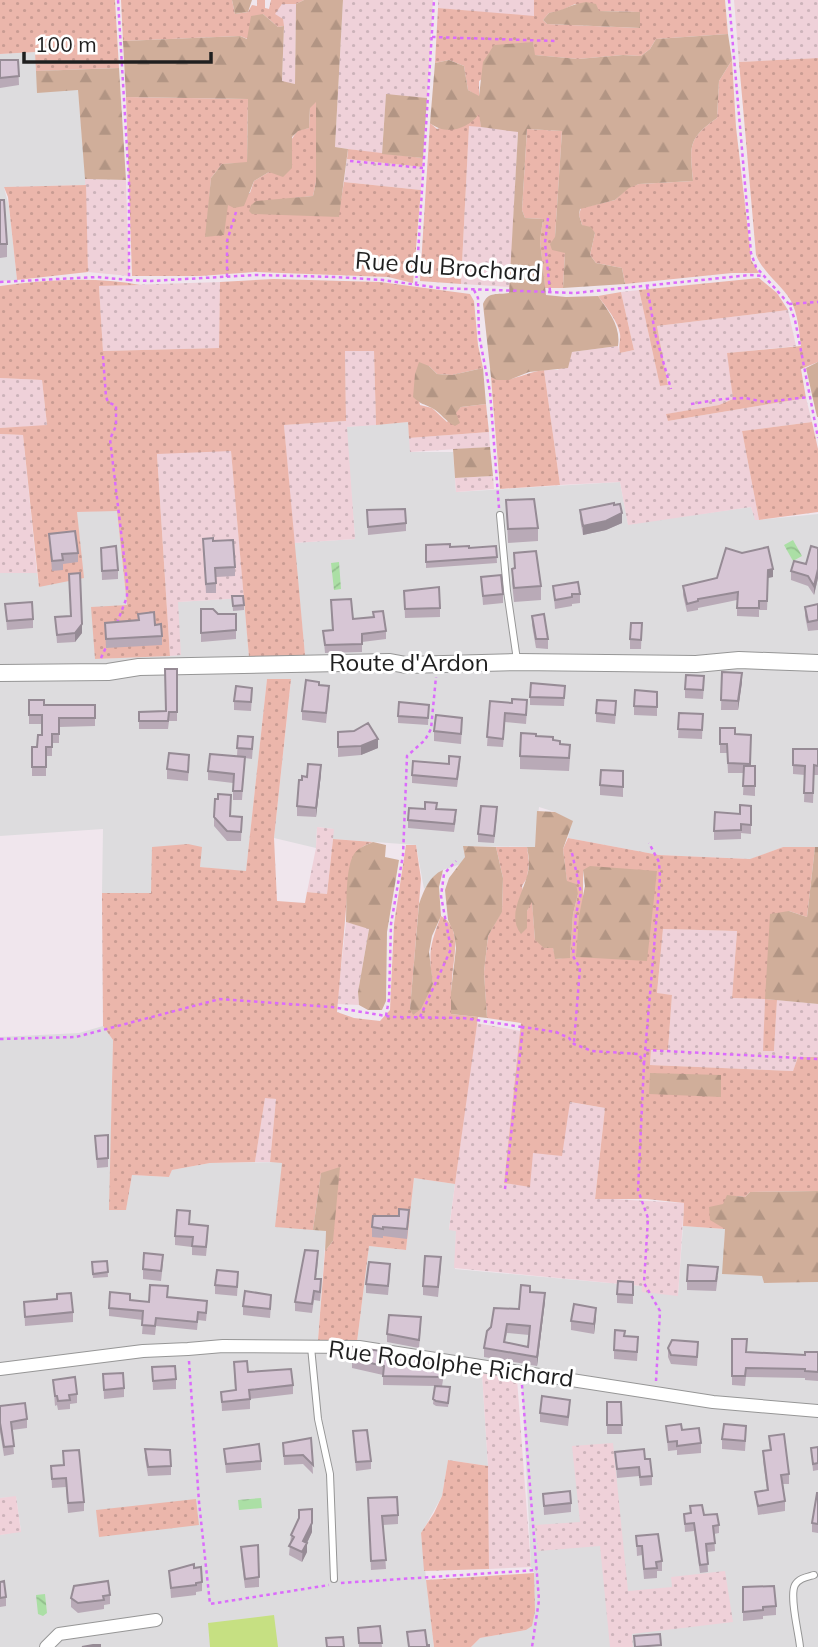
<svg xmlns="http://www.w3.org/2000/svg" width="818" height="1647" font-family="Mulish,sans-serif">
	<defs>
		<pattern id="farmland-dots" width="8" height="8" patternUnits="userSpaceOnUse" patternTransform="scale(1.75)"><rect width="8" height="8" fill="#efd1d9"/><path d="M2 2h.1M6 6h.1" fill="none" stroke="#ccb3ba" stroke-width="1.8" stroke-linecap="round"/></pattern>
		<pattern id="grass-dots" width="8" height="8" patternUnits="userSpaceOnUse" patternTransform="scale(1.75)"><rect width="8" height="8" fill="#ebb6ab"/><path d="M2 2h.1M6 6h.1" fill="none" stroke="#c99c93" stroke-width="1.8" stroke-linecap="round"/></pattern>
		<pattern id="forest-firs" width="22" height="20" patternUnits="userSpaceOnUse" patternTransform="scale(1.75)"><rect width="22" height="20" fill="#d0ae9a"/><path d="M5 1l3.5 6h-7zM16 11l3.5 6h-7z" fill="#b29584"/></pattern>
		<pattern id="water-waves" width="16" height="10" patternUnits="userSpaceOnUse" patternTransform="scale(1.75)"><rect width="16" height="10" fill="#abdfa5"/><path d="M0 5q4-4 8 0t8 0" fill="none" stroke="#93bf8e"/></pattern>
	</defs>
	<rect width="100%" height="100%" fill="#f0e6ed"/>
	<!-- residential -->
	<path fill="#dddcde" d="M 36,52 L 78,90 L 86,185 L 4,187 L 9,207 L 17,280 L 0,281 L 0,54 Z
		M 408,422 L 411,452 L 453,452 L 456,492 L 620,482 L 628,524 L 751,507 L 756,520 L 818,514 L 818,847 L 783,847 L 751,859 L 659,855 L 568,838 L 572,821 L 555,812 L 539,807 L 535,847 L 464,846 L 465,857 L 461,864 L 443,870 L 424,889 L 416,845 L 333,839 L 333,829 L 317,827 L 316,848 L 274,838 L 291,680 L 267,679 L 246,872 L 200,867 L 201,847 L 152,847 L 152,893 L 102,893 L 103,829 L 0,836 L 0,573 L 37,573 L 39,586 L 77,512 L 117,510 L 127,605 L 96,659 L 180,655 L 177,602 L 244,598 L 249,657 L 305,655 L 294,543 L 355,539 L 346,427 Z
		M 103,1026 L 113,1040 L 110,1210 L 126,1209 L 132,1175 L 169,1177 L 172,1170 L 210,1163 L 282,1162 L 326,1231 L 318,1340 L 357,1342 L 369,1246 L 406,1250 L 414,1178 L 455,1184 L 449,1229 L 456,1231 L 455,1269 L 642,1286 L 678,1295 L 683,1226 L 725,1229 L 723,1274 L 763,1276 L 764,1283 L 818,1282 L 818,1647 L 471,1647 L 480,1638 L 526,1630 L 534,1573 L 531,1567 L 522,1381 L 482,1373 L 488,1466 L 448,1460 L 442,1496 L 421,1534 L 434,1647 L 0,1647 L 0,1535 L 21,1531 L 16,1497 L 0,1498 L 0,1037 L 79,1033 Z"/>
	<!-- farmland -->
	<path fill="url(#farmland-dots)" d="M 343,0 L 433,0 L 427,98 L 386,95 L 382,154 L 335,147 Z
		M 438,0 L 534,0 L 535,17 L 438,8 Z
		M 734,0 L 818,0 L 818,58 L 739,62 Z
		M 282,4 L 296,4 L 295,84 L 282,82 L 284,26 L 274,14 Z
		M 469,125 L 518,131 L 510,287 L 461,284 Z
		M 347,159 L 422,167 L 421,190 L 344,182 Z
		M 85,179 L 126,180 L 129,276 L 88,272 Z
		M 220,282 L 219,348 L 103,351 L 99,286 Z
		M 639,290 L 660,386 L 668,385 L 657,326 L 788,310 L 796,346 L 728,353 L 733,399 L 719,405 L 667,414 L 668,421 L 806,398 L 812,422 L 742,431 L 759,520 L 755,520 L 751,507 L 628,525 L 620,482 L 560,485 L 544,370 L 558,370 L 572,352 L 618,346 L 620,353 L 634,350 L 621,292 Z
		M 345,351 L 374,351 L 376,425 L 347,427 L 355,539 L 294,543 L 284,425 L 346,421 Z
		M 0,378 L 42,380 L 47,426 L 0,428 Z
		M 489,432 L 490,447 L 410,452 L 409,438 Z
		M 0,434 L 23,435 L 37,573 L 0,573 Z
		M 231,450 L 244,598 L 178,602 L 181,655 L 170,656 L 157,453 Z
		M 493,476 L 494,489 L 456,492 L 455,478 Z
		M 317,827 L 334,829 L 327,894 L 307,892 L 316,848 Z
		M 346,922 L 369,928 L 358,992 L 359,1005 L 337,1004 Z
		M 663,929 L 737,931 L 732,998 L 765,999 L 764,1051 L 774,1051 L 777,1000 L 818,1004 L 818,1057 L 798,1058 L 793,1071 L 650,1065 L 651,1050 L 668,1050 L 672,995 L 657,994 Z
		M 476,1023 L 521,1031 L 504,1183 L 533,1153 L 569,1102 L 605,1108 L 595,1198 L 684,1203 L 678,1296 L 642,1292 L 642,1286 L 454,1268 L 456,1231 L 449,1230 Z
		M 265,1097 L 276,1099 L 270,1162 L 255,1162 Z
		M 482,1373 L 517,1379 L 531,1567 L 489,1569 L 488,1466 Z
		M 613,1443 L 628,1591 L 672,1587 L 671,1577 L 725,1571 L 733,1622 L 632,1634 L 633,1647 L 610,1647 L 600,1546 L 538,1551 L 535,1525 L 580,1522 L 572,1446 Z
		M 16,1496 L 21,1532 L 0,1535 L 0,1498 Z"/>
	<!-- grass -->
	<path fill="url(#grass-dots)" fill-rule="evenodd" d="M 0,0 L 115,0 L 119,68 L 36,71 L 35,52 L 0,54 Z
		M 121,0 L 232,0 L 235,14 L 248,12 L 252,5 L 257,6 L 257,0 L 265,0 L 265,8 L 269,9 L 271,0 L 304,0 L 296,4 L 282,4 L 275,14 L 283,19 L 284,26 L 278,27 L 263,14 L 248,39 L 240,36 L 123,41 Z
		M 534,0 L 725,0 L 728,34 L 656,39 L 650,49 L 641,56 L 623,55 L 578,59 L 534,55 L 533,43 L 479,81 L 479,97 L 468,90 L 464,66 L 449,60 L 435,63 L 438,8 L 534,16 ZM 575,4 L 599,11 L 639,12 L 640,28 L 547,24 L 543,20 L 549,13 L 558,12 Z
		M 818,58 L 818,362 L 801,369 L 806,398 L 668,421 L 666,414 L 719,405 L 733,399 L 727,353 L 801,346 C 799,331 798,314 791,301 C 781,284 764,274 756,255 L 739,62 Z
		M 732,60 L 736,127 L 750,248 L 751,260 L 759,273 L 732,273 L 625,284 L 622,268 L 596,263 L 590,255 L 595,233 L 582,225 L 579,215 L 581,208 L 615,200 L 629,187 L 639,184 L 693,181 C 690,147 687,139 717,118 L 719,81 Z
		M 126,97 L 248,99 L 247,163 L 222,164 L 211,178 L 206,237 L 228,204 L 250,193 L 254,181 L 269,172 L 298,130 L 309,128 L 310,107 L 316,101 L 316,182 L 313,196 L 294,198 L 338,217 L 344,182 L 421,190 L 413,283 L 388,277 L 255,272 L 200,276 L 132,276 Z
		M 480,113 L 481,127 L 469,126 L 461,284 L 420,281 L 430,123 L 437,129 Z
		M 527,129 L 562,131 L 555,237 L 565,253 L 563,288 L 545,288 L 540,241 L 543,219 L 525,218 L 522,210 Z
		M 348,149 L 423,158 L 422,167 L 347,159 Z
		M 86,185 L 88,272 L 17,280 L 8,197 L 4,187 Z
		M 759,278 L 777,293 L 788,310 L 657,326 L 668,385 L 660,386 L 639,290 Z
		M 274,279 L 380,282 L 470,294 L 474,301 L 478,345 L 483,368 L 452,375 L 437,374 L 429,366 L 415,374 L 415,384 L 420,405 L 432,408 L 447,422 L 461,407 L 486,404 L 489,432 L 409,438 L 408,422 L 376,425 L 374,351 L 345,351 L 346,421 L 284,425 L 305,655 L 249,657 L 231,451 L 157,454 L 170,656 L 95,659 L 91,607 L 127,605 L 117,511 L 77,512 L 84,578 L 39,587 L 23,435 L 0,434 L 0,428 L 47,425 L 42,380 L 0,378 L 0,286 C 45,280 94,276 140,285 L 99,286 L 103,351 L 219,348 L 220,282 Z
		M 621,292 L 634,350 L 620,353 C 618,345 621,341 620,334 C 618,321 606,307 598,296 Z
		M 544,370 L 560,485 L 500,489 L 491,377 C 508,385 526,372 544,370 Z
		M 812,422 L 818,449 L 818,512 L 759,520 L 742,431 Z
		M 267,679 L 291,679 L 274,838 L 277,901 L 305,903 L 307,892 L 327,894 L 333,839 L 373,842 C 355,848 352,858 349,875 L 337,1012 L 354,1018 L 380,1021 L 390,1010 L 394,924 L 406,845 L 416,845 L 421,879 L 410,1010 L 433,984 C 428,952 430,945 441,916 C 463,928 453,959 452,979 C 451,991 451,1002 451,1014 L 478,1017 L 455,1184 L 414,1178 L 406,1250 L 369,1246 L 357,1342 L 318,1340 L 325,1251 L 333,1241 L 321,1174 L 313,1230 L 275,1227 L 282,1163 L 270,1162 L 276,1099 L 265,1098 L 255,1162 L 210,1163 L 172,1170 L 169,1177 L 132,1175 L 126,1210 L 109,1210 L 113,1040 L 103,1026 L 102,893 L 151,893 L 152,847 L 188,844 L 202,847 L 200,867 L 246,871 Z
		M 568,838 L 659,855 L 750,859 L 783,847 L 815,847 L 807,917 L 789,911 L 766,999 L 777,1000 L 774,1051 L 763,1051 L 765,999 L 732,998 L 737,931 L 663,929 L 657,993 L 672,995 L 668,1050 L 651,1050 L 650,1065 L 793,1071 L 798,1057 L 818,1057 L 818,1191 L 750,1192 L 745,1197 L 736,1196 L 725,1229 L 683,1226 L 684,1203 L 647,1199 L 595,1199 L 605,1108 L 570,1102 L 562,1156 L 533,1153 L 530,1187 L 504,1183 L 521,1023 L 487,1018 L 484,972 L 488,936 L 502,911 L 503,878 L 496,847 L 527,847 L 529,863 L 527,878 L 522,886 L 527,911 L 532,900 L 535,940 L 553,948 L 556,959 L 570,957 L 573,914 L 578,894 L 567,882 L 563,849 ZM 583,870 L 647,961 L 583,900 Z
		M 448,1460 L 488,1466 L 489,1569 L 424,1571 L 421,1533 L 434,1513 L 442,1496 Z
		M 196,1499 L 199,1525 L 99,1537 L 96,1510 Z
		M 534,1573 L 535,1611 L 532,1626 L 526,1630 L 480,1638 L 471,1647 L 434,1647 L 426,1580 Z"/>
	<!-- forest -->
	<path fill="url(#forest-firs)" d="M 232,0 L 252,0 L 248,12 L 235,14 Z
		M 304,0 L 343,0 L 335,147 L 348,149 L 339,217 L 252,214 L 249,211 L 251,205 L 256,201 L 313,196 L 316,182 L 316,102 L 310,108 L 309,128 L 298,131 L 292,137 L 292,168 L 283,177 L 269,172 L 254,181 L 244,206 L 234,208 L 228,205 L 224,235 L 205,237 L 211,178 L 222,164 L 247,162 L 248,99 L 126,97 L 123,41 L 240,36 L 247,39 L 251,16 L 263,14 L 278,27 L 284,26 L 282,81 L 295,84 L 296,4 Z
		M 586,2 L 596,4 L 599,11 L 640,12 L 640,28 L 547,24 L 543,20 L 549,13 C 562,11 572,4 586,2 Z
		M 728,34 L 732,60 L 719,81 L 717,118 C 687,139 690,147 693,181 L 639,184 L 629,188 L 615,200 L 580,209 L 579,215 L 582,225 L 591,227 L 595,233 L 590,255 L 596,263 L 622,268 L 625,284 L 563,288 L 565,253 L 552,250 L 550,244 L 555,237 L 562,131 L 527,129 L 522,210 L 525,218 L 543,219 L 540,241 L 546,295 L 566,297 L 598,296 C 609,312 621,326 618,346 L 572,352 L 568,368 L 529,372 L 509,380 L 497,380 L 491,377 L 483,304 C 488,291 498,295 509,293 L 518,132 L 481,127 L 479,114 C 468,129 446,136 430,123 L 435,63 L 449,60 L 464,66 L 468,90 L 479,96 L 483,62 L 494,45 L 533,42 L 535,55 L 578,59 L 623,55 L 641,56 L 650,49 L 656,39 Z
		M 119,68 L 126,180 L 85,179 L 78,90 L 37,93 L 36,71 Z
		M 386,94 L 427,98 L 423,158 L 382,154 Z
		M 419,362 L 429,366 L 437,374 L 452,375 L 483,368 L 486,404 L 461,407 L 456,413 L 460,423 L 455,426 C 446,422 441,413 432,408 C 424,404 420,404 413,397 L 415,374 Z
		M 818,362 L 818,417 L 817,417 L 806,368 Z
		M 490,447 L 493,476 L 455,478 L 453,449 Z
		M 537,811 L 555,812 L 573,821 L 563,849 L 567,881 L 576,884 L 578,894 L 573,914 L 570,958 L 555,959 L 553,948 L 544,948 L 535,940 L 532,902 L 527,911 L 527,928 L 521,934 C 507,916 522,895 527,876 C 530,866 529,857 527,847 L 535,847 Z
		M 373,842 L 386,845 L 385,857 L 399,860 L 387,932 L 386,1001 L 382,1010 L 368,1010 L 359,1005 L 358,992 L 369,929 L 346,922 C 347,905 345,868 354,854 C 358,848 366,845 373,842 Z
		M 463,846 L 496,847 L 503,878 L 502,912 L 488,936 L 484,972 L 487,1018 L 451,1014 L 451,992 L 456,948 L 454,933 L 448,920 L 445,890 L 449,878 L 465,857 Z
		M 815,847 L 818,847 L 818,1004 L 765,999 L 770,914 L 789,911 L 807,917 Z
		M 590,866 L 657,871 L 647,961 L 576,957 L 579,916 L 585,886 L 583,870 Z
		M 443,870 L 439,887 L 441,916 L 432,936 L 429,952 L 433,984 L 421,1009 L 413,1015 L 410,1009 L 419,904 C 424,890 429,876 443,870 Z
		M 650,1073 L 721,1075 L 721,1097 L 649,1094 Z
		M 340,1167 L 333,1241 L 325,1251 L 326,1231 L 313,1230 L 321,1173 Z
		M 818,1191 L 818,1282 L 764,1283 L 762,1276 L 722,1274 L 725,1229 L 710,1220 L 709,1207 L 723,1204 L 727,1195 L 745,1197 L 750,1192 Z"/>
	<!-- pitch -->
	<path fill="#c6e082" d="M 274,1615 L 278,1647 L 210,1647 L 208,1623 Z"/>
	<!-- water -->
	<path fill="url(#water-waves)" d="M 793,540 L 802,556 L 793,561 L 784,545 Z
		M 339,562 L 341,589 L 334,590 L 331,563 Z
		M 261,1498 L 262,1508 L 239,1510 L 238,1500 Z
		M 45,1594 L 47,1613 L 43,1616 L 38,1614 L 36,1595 Z"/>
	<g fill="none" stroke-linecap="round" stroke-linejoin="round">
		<defs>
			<path id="service" d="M 500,515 L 507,591 L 517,660
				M 311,1347 L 318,1419 L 330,1474 L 334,1579
				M 800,1647 C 799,1634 789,1596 795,1585 C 799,1578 807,1577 814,1575"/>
			<path id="minor" d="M 0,1369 L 143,1351 L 188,1349 L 223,1346 L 359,1347 L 713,1402 L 818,1411
				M 46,1647 L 59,1634 L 156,1620"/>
			<path id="tertiary" d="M 0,673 L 108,672 L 139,667 L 390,662 L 406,665 L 517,662 L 696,664 L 739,660 L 818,663"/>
		</defs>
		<!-- service casing -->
		<use href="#service" stroke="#969696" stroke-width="8"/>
		<!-- minor casing -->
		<use href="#minor" stroke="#969696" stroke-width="14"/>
		<!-- tertiary casing -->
		<use href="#tertiary" stroke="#969696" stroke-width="18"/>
		<!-- path -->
		<path stroke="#db6bfc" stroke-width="2.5" stroke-dasharray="3.5 3.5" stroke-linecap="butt" d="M 729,0 L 751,253 L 756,267 L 789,304 L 795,320 L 818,438
			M 432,37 L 556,41
			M 350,161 L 423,168
			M 548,218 L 545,243 L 550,291
			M 227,277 L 227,241 L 236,212
			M 129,280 L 151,281 L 256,275 L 336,277 L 383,280 L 439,288 L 575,293 L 750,275 L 764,276
			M 0,282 L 97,277 L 129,280 L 129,182 L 118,0
			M 416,285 L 434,0
			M 647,286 L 655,333 L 671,389
			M 474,290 L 478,298 L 479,335 L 490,392 L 499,508
			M 789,304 L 818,302
			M 103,356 L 106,397 L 108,402 L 116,406 L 116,426 L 110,439 L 127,582 L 127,597 L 117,623
			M 691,404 L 723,399 L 745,398 L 765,402 L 809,397
			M 101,658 L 107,645
			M 572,853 L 581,893 L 576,914 L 573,956 L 580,968 L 574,1042
			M 386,1016 L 389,999 L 391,924 L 403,855 L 407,756 L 425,740 L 431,729 L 436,677
			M 420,1017 L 451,949 L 441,896 L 444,874 L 456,861
			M 0,1039 L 76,1037 L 220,999 L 332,1007 L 392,1017 L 463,1018 L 522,1027
			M 646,1050 L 818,1059
			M 644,1064 L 660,877 L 659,862 L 649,843
			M 505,1189 L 523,1027 L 556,1032 L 569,1038 L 574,1044 L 592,1051 L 639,1054 L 644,1064 L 638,1190 L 648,1218 L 644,1283 L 660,1311 L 656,1381
			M 189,1361 L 199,1502 L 210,1604 L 329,1585
			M 522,1385 L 539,1600 L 532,1647
			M 341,1583 L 537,1570"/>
		<!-- service -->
		<use href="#service" stroke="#fff" stroke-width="6"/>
		<!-- minor -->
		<use href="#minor" stroke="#fff" stroke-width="12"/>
		<!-- tertiary -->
		<use href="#tertiary" stroke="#fff" stroke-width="16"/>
	</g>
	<!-- wall -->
	<path fill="#b9aab7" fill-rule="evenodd" d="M 0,60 L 18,60 L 19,85 L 0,88 Z
		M 0,200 L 7,244 L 7,257 L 0,258 Z
		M 506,500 L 538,528 L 538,541 L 508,543 Z
		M 367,510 L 406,523 L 406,531 L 368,535 Z
		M 580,510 L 622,523 L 606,530 L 583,535 L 580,519 Z
		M 49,534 L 78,553 L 78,562 L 63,564 L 63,570 L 52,571 Z
		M 203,539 L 235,567 L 235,576 L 216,577 L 216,593 L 206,593 Z
		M 426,545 L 469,548 L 496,546 L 497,563 L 426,568 Z
		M 101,548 L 118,570 L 118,579 L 102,580 Z
		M 818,548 L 818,578 L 814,595 L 808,586 L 791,580 L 791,571 L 806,564 Z
		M 514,553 L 541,586 L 541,600 L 514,602 L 512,582 L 512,569 L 514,569 Z
		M 481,577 L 503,594 L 503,603 L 483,605 Z
		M 773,577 L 768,578 L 767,610 L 759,610 L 759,617 L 737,616 L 737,600 L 698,608 L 698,610 L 687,612 L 683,595 L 683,586 Z
		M 553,586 L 580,594 L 580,603 L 572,604 L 572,606 L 555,609 Z
		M 404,591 L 440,608 L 440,617 L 405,618 Z
		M 232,596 L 244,605 L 244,610 L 233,611 Z
		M 331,600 L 353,619 L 386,631 L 386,639 L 362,642 L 362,652 L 325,653 L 323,631 L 332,630 Z
		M 5,604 L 33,619 L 33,628 L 7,630 Z
		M 818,604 L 818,630 L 808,631 L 805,616 L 805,607 Z
		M 201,609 L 218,614 L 236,614 L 236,639 L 201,642 Z
		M 138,614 L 155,625 L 162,636 L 162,645 L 106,648 L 105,623 L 138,620 Z
		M 71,616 L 82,633 L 75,642 L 57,643 L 55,617 Z
		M 532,616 L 548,639 L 548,649 L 536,648 L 532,625 Z
		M 642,623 L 641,649 L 630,649 L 630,639 Z
		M 177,669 L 177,721 L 169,721 L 168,729 L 139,729 L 139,712 L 165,711 Z
		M 722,672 L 742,682 L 738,710 L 721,710 Z
		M 704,685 L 703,699 L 685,698 L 685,689 Z
		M 565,686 L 564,706 L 530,705 L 530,697 Z
		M 657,692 L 657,716 L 634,715 L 634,706 Z
		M 329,695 L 326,723 L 302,720 L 302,711 Z
		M 252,697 L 251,711 L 234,710 L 234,701 Z
		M 29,700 L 44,705 L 95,705 L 95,726 L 59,727 L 59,743 L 52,743 L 52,756 L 46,756 L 46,776 L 32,776 L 32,747 L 37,747 L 42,735 L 42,724 L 29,724 Z
		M 490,701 L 527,709 L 526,724 L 505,722 L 503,747 L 487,746 Z
		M 429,705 L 428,725 L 398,723 L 398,716 Z
		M 616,711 L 615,724 L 596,722 L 596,713 Z
		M 679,713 L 703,714 L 702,739 L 678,738 Z
		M 462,727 L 461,744 L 434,741 L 434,731 Z
		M 720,728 L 735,734 L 751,735 L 750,766 L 755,766 L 755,796 L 743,795 L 744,773 L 728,773 L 727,753 L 720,753 Z
		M 354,731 L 378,748 L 361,755 L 338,757 L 338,732 Z
		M 238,736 L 253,746 L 252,759 L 245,758 L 242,800 L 233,800 L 233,783 L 208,780 L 208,771 L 237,756 Z
		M 536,736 L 553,740 L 560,744 L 570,758 L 569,771 L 520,769 L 520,756 Z
		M 793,749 L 818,749 L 818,775 L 814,775 L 813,803 L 804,802 L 805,775 L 793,774 Z
		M 189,764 L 188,781 L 167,779 L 167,769 Z
		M 460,765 L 457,787 L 412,783 L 412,775 Z
		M 623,771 L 623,797 L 600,795 L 600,785 Z
		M 321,774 L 316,817 L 297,816 L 297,806 L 302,780 Z
		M 751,806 L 751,834 L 741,833 L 741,839 L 714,840 L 714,831 Z
		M 425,809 L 437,809 L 456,819 L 454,832 L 408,828 L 408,820 Z
		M 497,815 L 494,843 L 478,842 L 478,834 Z
		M 230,816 L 242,817 L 241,841 L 227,841 L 214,826 L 214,817 Z
		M 108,1135 L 108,1167 L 97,1168 L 95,1136 Z
		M 409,1219 L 407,1239 L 383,1236 L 383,1238 L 372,1237 L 372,1227 Z
		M 190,1224 L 208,1235 L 206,1256 L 192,1255 L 192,1247 L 175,1245 L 175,1236 Z
		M 107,1261 L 108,1277 L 93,1278 L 92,1262 Z
		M 318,1261 L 316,1279 L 321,1289 L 320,1301 L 314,1300 L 312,1313 L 295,1311 L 295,1302 Z
		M 163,1264 L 161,1281 L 143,1279 L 143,1269 Z
		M 441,1266 L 438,1297 L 423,1295 L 423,1286 Z
		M 390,1273 L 388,1295 L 366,1293 L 366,1284 Z
		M 718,1276 L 716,1291 L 687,1290 L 687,1281 Z
		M 238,1280 L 237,1296 L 215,1294 L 215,1285 Z
		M 633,1282 L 633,1304 L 617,1303 L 617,1294 Z
		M 530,1292 L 545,1301 L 537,1366 L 484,1357 L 484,1348 L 519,1309 ZM 507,1333 L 529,1335 L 528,1347 L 505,1342 Z
		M 168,1297 L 207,1310 L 206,1321 L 198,1320 L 197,1330 L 156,1326 L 155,1335 L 142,1334 L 143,1320 L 109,1316 L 109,1308 L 130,1300 L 149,1302 Z
		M 24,1302 L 73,1312 L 73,1322 L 25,1326 Z
		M 271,1304 L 270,1318 L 243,1315 L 243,1306 Z
		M 596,1317 L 594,1334 L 571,1330 L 571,1321 Z
		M 421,1325 L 419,1348 L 387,1342 L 387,1334 Z
		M 732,1339 L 746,1352 L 805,1355 L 818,1352 L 818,1381 L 805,1380 L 805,1378 L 746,1377 L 745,1386 L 732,1385 Z
		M 638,1346 L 637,1361 L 614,1359 L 614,1350 Z
		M 668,1348 L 698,1351 L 697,1366 L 671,1364 L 668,1357 Z
		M 352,1359 L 437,1365 L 444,1374 L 442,1386 L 437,1386 L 450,1387 L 448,1407 L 436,1406 L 433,1404 L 435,1386 L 383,1385 L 383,1375 L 352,1368 Z
		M 234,1362 L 248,1372 L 293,1385 L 293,1394 L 250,1399 L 250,1409 L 222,1411 L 221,1392 L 235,1391 Z
		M 152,1367 L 176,1379 L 176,1389 L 153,1390 Z
		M 103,1374 L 124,1388 L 124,1397 L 104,1399 Z
		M 53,1380 L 77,1394 L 77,1403 L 70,1404 L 70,1409 L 58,1410 L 57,1405 L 55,1406 Z
		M 607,1402 L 621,1402 L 622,1434 L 607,1434 Z
		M 0,1406 L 27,1419 L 27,1428 L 12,1430 L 14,1454 L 4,1456 L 0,1432 Z
		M 570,1409 L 568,1426 L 540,1422 L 540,1413 Z
		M 666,1426 L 682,1430 L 701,1443 L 701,1453 L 677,1455 L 677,1450 L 668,1451 Z
		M 353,1431 L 371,1461 L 371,1469 L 356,1471 Z
		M 746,1435 L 745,1451 L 722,1449 L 722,1439 Z
		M 769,1436 L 789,1474 L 789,1484 L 783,1484 L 785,1501 L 785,1511 L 758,1515 L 755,1492 L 767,1490 L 763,1461 L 763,1451 L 770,1451 Z
		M 311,1438 L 313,1474 L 303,1464 L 284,1465 L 283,1443 Z
		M 818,1447 L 818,1470 L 813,1471 L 811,1448 Z
		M 145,1449 L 171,1466 L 171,1475 L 148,1476 L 145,1458 Z
		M 224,1449 L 261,1461 L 261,1470 L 226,1473 Z
		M 63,1451 L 84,1502 L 84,1511 L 68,1513 L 66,1487 L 52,1488 L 51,1466 L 64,1465 Z
		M 615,1452 L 645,1459 L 652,1476 L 652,1485 L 640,1486 L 639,1476 L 617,1478 Z
		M 818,1493 L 818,1533 L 812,1532 L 812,1523 Z
		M 543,1494 L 571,1503 L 571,1512 L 544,1515 Z
		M 368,1498 L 398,1515 L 398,1524 L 383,1525 L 386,1569 L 371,1570 Z
		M 690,1506 L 719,1525 L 719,1533 L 714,1534 L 715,1551 L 707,1552 L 708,1572 L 700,1573 L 694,1531 L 685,1532 L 684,1514 L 690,1513 Z
		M 312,1532 L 307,1543 L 307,1552 L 302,1562 L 289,1555 L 291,1535 Z
		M 636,1536 L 662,1561 L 662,1571 L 657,1571 L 657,1578 L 644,1579 L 642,1555 L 637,1556 Z
		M 241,1547 L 259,1577 L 259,1587 L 245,1588 L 241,1556 Z
		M 194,1568 L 202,1582 L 202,1591 L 196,1592 L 196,1595 L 171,1598 L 169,1571 Z
		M 0,1582 L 6,1597 L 6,1606 L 0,1607 Z
		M 743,1587 L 776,1606 L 776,1615 L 763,1616 L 763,1619 L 743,1621 Z
		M 110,1595 L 110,1604 L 104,1605 L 104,1609 L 78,1613 L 71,1607 L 71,1598 Z
		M 380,1626 L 382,1647 L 359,1647 L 358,1628 Z"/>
	<!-- shaded-wall -->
	<path fill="#968b95" d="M 622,513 L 622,523 L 606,530 L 583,535 L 583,526 Z
		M 773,569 L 773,577 L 768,578 L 767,610 L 768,570 Z
		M 818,569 L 818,578 L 814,595 L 814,586 Z
		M 82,624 L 82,633 L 75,642 L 75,633 Z
		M 742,673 L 742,682 L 738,710 L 738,701 Z
		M 378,739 L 378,748 L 361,755 L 361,746 Z
		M 321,765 L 321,774 L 316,817 L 316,808 Z
		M 545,1293 L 545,1301 L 537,1366 L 537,1357 Z
		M 596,1308 L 596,1317 L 594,1334 L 594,1324 Z
		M 312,1523 L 312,1532 L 307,1543 L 307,1552 L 302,1562 L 303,1541 Z"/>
	<!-- building -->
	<path fill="#d7c6d5" stroke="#968b95" stroke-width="2" fill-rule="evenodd" d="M 0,60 L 18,60 L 19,76 L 0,78 Z
		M 0,200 L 4,200 L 7,244 L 0,244 Z
		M 534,499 L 538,528 L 508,529 L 506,500 Z
		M 614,503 L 614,505 L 620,504 L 622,513 L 606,521 L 583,526 L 580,510 Z
		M 405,509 L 406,523 L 368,527 L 367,510 Z
		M 75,531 L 78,553 L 62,554 L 63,560 L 52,561 L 49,534 Z
		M 213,538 L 213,541 L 233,540 L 235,567 L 215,568 L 216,583 L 206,584 L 203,539 Z
		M 450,544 L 450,547 L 469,546 L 469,548 L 496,546 L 497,557 L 426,562 L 426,545 Z
		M 116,546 L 118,570 L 102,571 L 101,548 Z
		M 811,546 L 818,548 L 818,569 L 814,586 L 808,576 L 791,571 L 794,561 L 806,564 Z
		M 768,547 L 773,569 L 768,570 L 767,601 L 759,601 L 759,608 L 737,608 L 738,592 L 698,599 L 698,601 L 687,604 L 683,586 L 717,578 L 726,548 L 742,553 Z
		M 536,551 L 541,586 L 514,588 L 512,569 L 515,568 L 514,553 Z
		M 80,573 L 82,624 L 75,633 L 57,635 L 55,617 L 71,616 L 69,574 Z
		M 501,575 L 503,594 L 483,596 L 481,577 Z
		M 578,582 L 580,594 L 572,594 L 572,597 L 555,600 L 553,586 Z
		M 439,587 L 440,608 L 405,609 L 404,591 Z
		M 232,596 L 243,596 L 244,605 L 233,606 Z
		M 351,599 L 353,619 L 374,617 L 373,612 L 383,611 L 386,631 L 362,634 L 362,644 L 325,645 L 323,631 L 333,630 L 331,600 Z
		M 32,602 L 33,619 L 7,621 L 5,604 Z
		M 818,604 L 818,620 L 808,622 L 805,607 Z
		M 201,609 L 213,609 L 218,614 L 236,614 L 236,630 L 201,633 Z
		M 154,612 L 155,625 L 161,624 L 162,636 L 106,639 L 105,623 L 139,620 L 138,614 Z
		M 544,614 L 548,639 L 536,639 L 532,616 Z
		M 631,623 L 642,623 L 641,640 L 630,639 Z
		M 165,669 L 177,669 L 177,712 L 169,712 L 168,721 L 139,721 L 139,712 L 166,711 Z
		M 722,672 L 742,673 L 738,701 L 721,700 Z
		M 686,675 L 704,676 L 703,690 L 685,689 Z
		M 306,680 L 319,682 L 319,685 L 329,686 L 326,713 L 302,711 Z
		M 531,683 L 565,686 L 564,698 L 530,697 Z
		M 236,686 L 252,688 L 251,702 L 234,701 Z
		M 635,690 L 657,692 L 657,707 L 634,706 Z
		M 512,699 L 527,700 L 526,715 L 505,713 L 503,739 L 487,737 L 490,701 L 512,703 Z
		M 29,700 L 44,700 L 44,705 L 95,705 L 95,718 L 59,718 L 59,734 L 52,734 L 52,747 L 46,747 L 46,767 L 32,767 L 32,747 L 37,747 L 38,735 L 42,735 L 42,715 L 29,715 Z
		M 597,700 L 616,701 L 615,715 L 596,713 Z
		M 399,702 L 429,705 L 428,718 L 398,716 Z
		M 679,713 L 703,714 L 702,730 L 678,729 Z
		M 436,715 L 462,718 L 461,734 L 434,731 Z
		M 368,723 L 378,739 L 361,746 L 338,747 L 338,732 L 354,731 Z
		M 720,728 L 735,728 L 735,734 L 751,735 L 750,764 L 728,763 L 727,744 L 720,744 Z
		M 521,733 L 536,734 L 536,736 L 553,737 L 553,740 L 560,741 L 560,744 L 570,745 L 569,758 L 520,756 Z
		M 238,736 L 253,737 L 252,749 L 237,748 Z
		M 793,749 L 818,749 L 818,766 L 814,765 L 813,793 L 804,793 L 805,766 L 793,765 Z
		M 169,753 L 189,755 L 188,772 L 167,769 Z
		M 210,754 L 245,757 L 242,791 L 233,791 L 234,774 L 208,771 Z
		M 449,756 L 460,757 L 457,779 L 412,775 L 413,761 L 449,764 Z
		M 308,764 L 321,765 L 316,808 L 297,806 L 299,780 L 302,780 L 302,776 L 307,777 Z
		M 744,766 L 755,766 L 755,786 L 743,786 Z
		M 601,770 L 623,771 L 623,787 L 600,785 Z
		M 218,794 L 231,795 L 230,816 L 242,817 L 241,832 L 227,831 L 214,817 L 215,799 L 218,799 Z
		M 425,802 L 437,803 L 436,809 L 456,810 L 454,824 L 408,820 L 409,808 L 425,809 Z
		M 740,805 L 751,806 L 751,825 L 741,824 L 741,830 L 714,831 L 715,812 L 740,814 Z
		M 481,806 L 497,807 L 494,836 L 478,834 Z
		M 108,1135 L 108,1158 L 97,1159 L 95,1136 Z
		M 399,1209 L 409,1210 L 407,1229 L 383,1227 L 383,1229 L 372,1227 L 373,1216 L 399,1216 Z
		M 177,1210 L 190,1211 L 189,1224 L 208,1226 L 206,1247 L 192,1246 L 193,1237 L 175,1236 Z
		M 305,1250 L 318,1251 L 315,1279 L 321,1279 L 320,1292 L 314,1291 L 312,1304 L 295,1302 Z
		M 144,1253 L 163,1255 L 161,1271 L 143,1269 Z
		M 425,1256 L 441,1257 L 438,1287 L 423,1286 Z
		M 107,1261 L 108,1272 L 93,1274 L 92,1262 Z
		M 369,1262 L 390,1264 L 388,1286 L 366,1284 Z
		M 688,1265 L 718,1267 L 716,1281 L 687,1281 Z
		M 217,1270 L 238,1272 L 237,1287 L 215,1285 Z
		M 618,1281 L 633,1282 L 633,1295 L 617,1294 Z
		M 150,1285 L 168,1286 L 167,1297 L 207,1301 L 206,1313 L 198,1312 L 197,1322 L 156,1318 L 155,1326 L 142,1325 L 143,1311 L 109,1308 L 110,1292 L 130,1294 L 130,1300 L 149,1302 Z
		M 521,1285 L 530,1286 L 530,1292 L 545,1293 L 537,1357 L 484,1348 L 487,1331 L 491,1327 L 494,1308 L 519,1309 ZM 507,1324 L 530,1326 L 528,1347 L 504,1342 Z
		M 245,1291 L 271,1295 L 270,1309 L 243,1306 Z
		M 71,1293 L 73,1312 L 25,1317 L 24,1302 L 57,1299 L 57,1294 Z
		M 574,1304 L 596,1308 L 594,1324 L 571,1321 Z
		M 389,1315 L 421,1317 L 419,1340 L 387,1334 Z
		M 615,1330 L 625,1331 L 624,1336 L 638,1337 L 637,1352 L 614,1350 Z
		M 732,1339 L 747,1339 L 746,1352 L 805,1355 L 805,1352 L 818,1352 L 818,1372 L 805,1371 L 805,1369 L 746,1368 L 745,1376 L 732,1376 Z
		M 672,1340 L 698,1342 L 697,1357 L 671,1355 L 668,1348 Z
		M 353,1347 L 437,1359 L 436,1364 L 444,1365 L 442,1377 L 383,1376 L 384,1366 L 352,1359 Z
		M 247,1361 L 248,1372 L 291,1369 L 293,1385 L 249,1390 L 250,1399 L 222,1402 L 221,1392 L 236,1390 L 234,1362 Z
		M 175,1366 L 176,1379 L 153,1381 L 152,1367 Z
		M 123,1373 L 124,1388 L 104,1390 L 103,1374 Z
		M 75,1377 L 77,1394 L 69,1395 L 70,1400 L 58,1401 L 57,1396 L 55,1396 L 53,1380 Z
		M 435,1386 L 450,1387 L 448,1403 L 436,1401 L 433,1399 Z
		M 542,1396 L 570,1400 L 568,1417 L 540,1413 Z
		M 607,1402 L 621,1402 L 622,1425 L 607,1425 Z
		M 25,1403 L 27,1419 L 11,1422 L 14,1446 L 4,1447 L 0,1423 L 0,1406 Z
		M 681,1424 L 682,1430 L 699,1428 L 701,1443 L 677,1446 L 677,1441 L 668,1442 L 666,1426 Z
		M 724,1424 L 746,1426 L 745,1441 L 722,1439 Z
		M 367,1430 L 371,1461 L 356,1462 L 353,1431 Z
		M 784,1434 L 789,1474 L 781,1475 L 785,1501 L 758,1506 L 755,1492 L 768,1490 L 763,1451 L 771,1450 L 769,1436 Z
		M 311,1438 L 313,1465 L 303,1455 L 284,1456 L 283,1443 Z
		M 259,1444 L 261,1461 L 226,1464 L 224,1449 Z
		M 818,1447 L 818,1463 L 813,1464 L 811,1448 Z
		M 145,1449 L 170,1450 L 171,1466 L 148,1467 Z
		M 644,1449 L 645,1459 L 650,1459 L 652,1476 L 640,1477 L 639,1467 L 617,1469 L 615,1452 Z
		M 79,1450 L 84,1502 L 68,1503 L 66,1478 L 52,1479 L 51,1466 L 64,1465 L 63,1451 Z
		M 570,1491 L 571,1503 L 544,1506 L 543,1494 Z
		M 817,1493 L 818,1493 L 818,1524 L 812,1523 Z
		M 397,1497 L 398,1515 L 382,1516 L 386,1560 L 371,1561 L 368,1498 Z
		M 702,1505 L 704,1515 L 717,1514 L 719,1525 L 713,1526 L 715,1543 L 706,1544 L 708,1564 L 700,1565 L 694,1523 L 685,1524 L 684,1514 L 691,1513 L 690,1506 Z
		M 312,1509 L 312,1523 L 303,1541 L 307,1543 L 302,1552 L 289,1546 L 294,1537 L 291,1535 L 299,1518 L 299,1510 Z
		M 658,1534 L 662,1561 L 656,1562 L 657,1568 L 644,1569 L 642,1546 L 637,1546 L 636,1536 Z
		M 258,1545 L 259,1577 L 245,1579 L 241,1547 Z
		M 194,1564 L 194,1568 L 201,1567 L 202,1582 L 196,1583 L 196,1585 L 171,1588 L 169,1571 Z
		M 4,1581 L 6,1597 L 0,1598 L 0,1582 Z
		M 108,1581 L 110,1595 L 103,1596 L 104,1600 L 78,1603 L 71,1598 L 74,1586 Z
		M 774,1586 L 776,1606 L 763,1607 L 763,1610 L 743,1612 L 743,1587 Z
		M 380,1626 L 382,1643 L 359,1643 L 358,1628 Z
		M 425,1630 L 427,1645 L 429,1645 L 429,1647 L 409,1647 L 407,1632 Z
		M 660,1634 L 661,1645 L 635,1647 L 634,1636 Z
		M 343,1637 L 344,1647 L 327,1647 L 326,1638 Z
		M 93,1645 L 100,1645 L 100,1647 L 82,1647 Z"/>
	<g text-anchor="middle" stroke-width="6" stroke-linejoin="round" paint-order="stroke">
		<!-- street labels -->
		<g font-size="24" fill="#1f1f1f" stroke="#fff">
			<text transform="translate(448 267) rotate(4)" y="8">Rue du Brochard</text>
			<text x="409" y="671">Route d'Ardon</text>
			<text transform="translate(451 1364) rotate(7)" y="8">Rue Rodolphe Richard</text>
		</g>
	</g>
	<!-- scale -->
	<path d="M24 52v10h187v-10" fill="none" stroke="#1f1f1f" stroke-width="3.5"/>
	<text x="35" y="52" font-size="21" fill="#1f1f1f" stroke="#ffffff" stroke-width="5" paint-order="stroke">100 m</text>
</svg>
